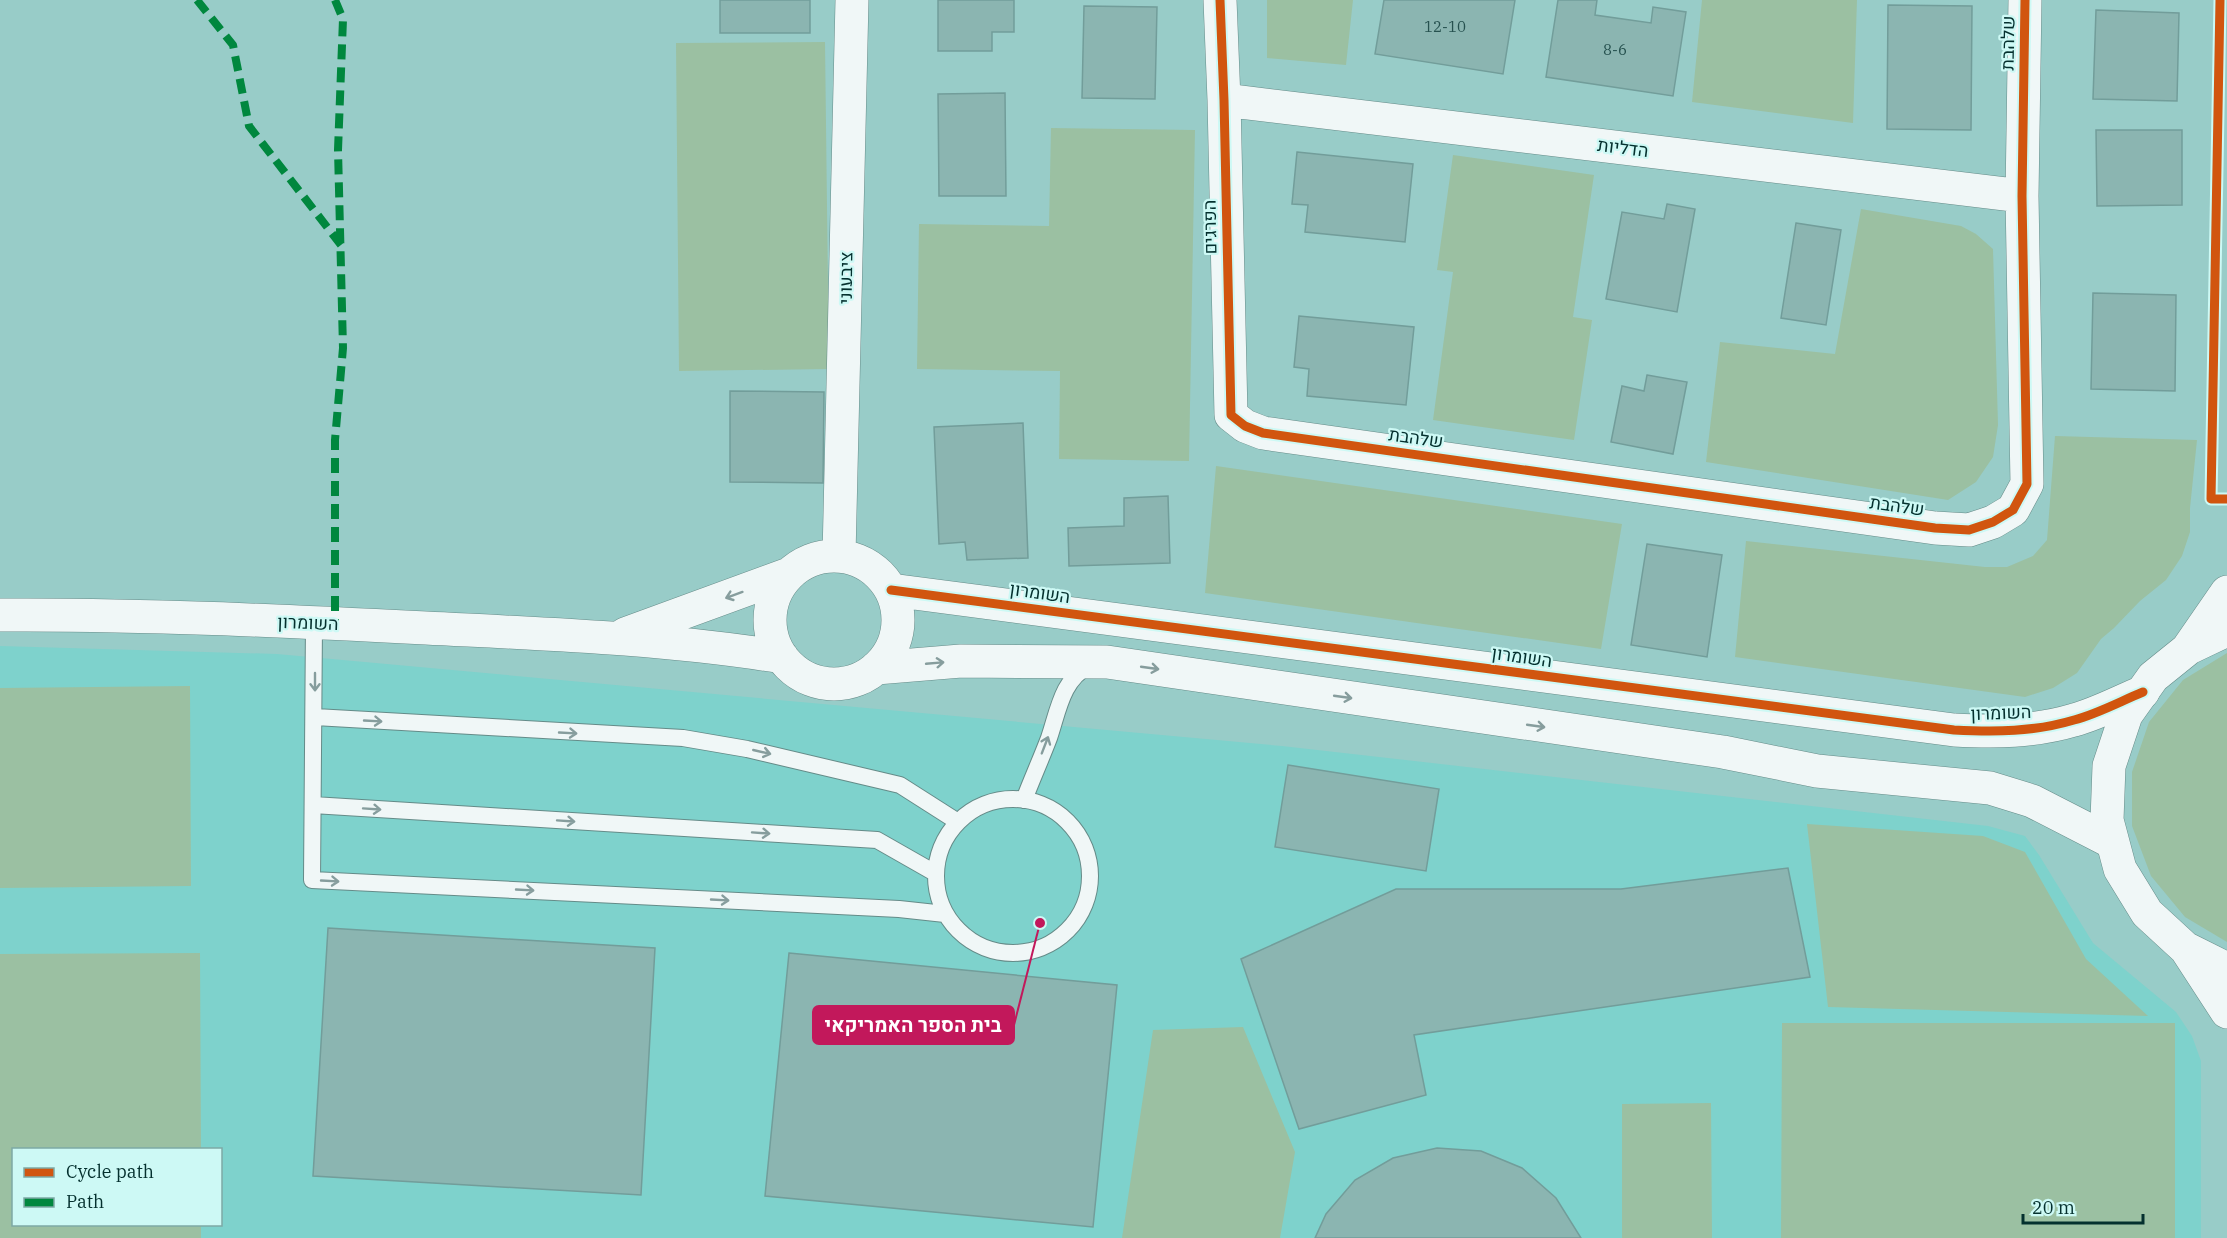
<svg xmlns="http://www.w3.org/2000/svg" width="2227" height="1238" font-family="'IBM Plex Serif',Heebo,serif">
	<rect width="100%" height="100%" fill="#98ccc8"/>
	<!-- built -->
	<path fill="#7ed2cc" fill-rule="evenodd" d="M 0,646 L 277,654 L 1282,746 L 1988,826 L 2025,836 L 2039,855 L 2093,943 L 2176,1012 L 2192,1036 L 2201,1061 L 2201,1238 L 0,1238 ZM 14,1150 L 220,1150 L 220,1224 L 14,1224 Z"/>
	<!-- green -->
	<path fill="#9bc0a2" d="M 1267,0 L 1353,0 L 1346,65 L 1267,58 Z
		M 1702,0 L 1857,0 L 1853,123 L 1692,102 Z
		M 825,42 L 829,369 L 679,371 L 676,43 Z
		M 1051,128 L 1195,130 L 1189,461 L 1059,459 L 1060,371 L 917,369 L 919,224 L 1049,226 Z
		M 1453,155 L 1594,175 L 1573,317 L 1592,320 L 1574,440 L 1433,420 L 1453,272 L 1437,270 Z
		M 1861,209 L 1961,226 L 1976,234 L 1993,249 L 1998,425 L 1993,457 L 1976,482 L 1948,500 L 1706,462 L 1720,342 L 1835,354 Z
		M 2055,436 L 2197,440 L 2190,508 L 2190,532 L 2182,556 L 2166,580 L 2140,601 L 2114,628 L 2101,639 L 2077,673 L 2053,688 L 2025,697 L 1735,657 L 1746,541 L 1985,567 L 2007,567 L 2033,556 L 2047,540 Z
		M 1216,466 L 1622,524 L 1601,649 L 1205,593 Z
		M 2227,653 L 2227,942 L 2185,917 L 2151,876 L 2132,826 L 2132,772 L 2149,722 L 2183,680 Z
		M 190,686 L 191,886 L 0,888 L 0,688 Z
		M 1807,824 L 1983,836 L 2025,852 L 2086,959 L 2148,1016 L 1828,1007 Z
		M 200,953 L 201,1149 L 14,1150 L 14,1224 L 201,1225 L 201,1238 L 0,1238 L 0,954 Z
		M 1782,1023 L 2175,1023 L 2175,1238 L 1781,1238 Z
		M 1243,1027 L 1295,1152 L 1280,1238 L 1122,1238 L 1153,1030 Z
		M 1711,1103 L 1712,1238 L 1622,1238 L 1622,1104 Z"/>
	<!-- building -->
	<path fill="#8bb5b1" stroke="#729d9a" stroke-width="1.5" d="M 720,0 L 810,0 L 810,33 L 720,33 Z
		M 938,0 L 1014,0 L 1014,32 L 992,32 L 992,51 L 938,51 Z
		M 1384,0 L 1515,0 L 1503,74 L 1375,54 Z
		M 1558,0 L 1597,0 L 1595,15 L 1651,23 L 1653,7 L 1686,12 L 1673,96 L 1546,77 Z
		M 1888,5 L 1972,6 L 1971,130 L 1887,129 Z
		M 1084,6 L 1157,7 L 1155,99 L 1082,98 Z
		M 2096,10 L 2179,13 L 2177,101 L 2093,99 Z
		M 1005,93 L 1006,196 L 939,196 L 938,94 Z
		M 2096,130 L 2182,130 L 2182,205 L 2097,206 Z
		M 1297,152 L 1413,164 L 1405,242 L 1305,232 L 1308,205 L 1292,204 Z
		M 1667,204 L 1695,209 L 1677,312 L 1606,299 L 1622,212 L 1664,219 Z
		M 1796,223 L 1841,230 L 1826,325 L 1781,318 Z
		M 2093,293 L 2176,295 L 2175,391 L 2091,389 Z
		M 1299,316 L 1414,327 L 1406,405 L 1307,396 L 1309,369 L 1294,367 Z
		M 1647,375 L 1687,382 L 1673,454 L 1611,442 L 1622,386 L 1644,391 Z
		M 730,391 L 824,392 L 823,483 L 730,482 Z
		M 1023,423 L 1028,558 L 967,560 L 965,542 L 939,544 L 934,427 Z
		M 1168,496 L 1170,563 L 1069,566 L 1068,528 L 1124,526 L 1124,498 Z
		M 1647,544 L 1722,555 L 1707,657 L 1631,645 Z
		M 1288,765 L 1439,789 L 1426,871 L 1275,847 Z
		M 1788,868 L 1810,977 L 1414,1035 L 1426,1095 L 1299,1129 L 1241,959 L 1396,889 L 1621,889 Z
		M 328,928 L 655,948 L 641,1195 L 313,1176 Z
		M 789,953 L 1117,985 L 1093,1227 L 765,1196 Z
		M 1437,1148 L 1481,1151 L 1522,1168 L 1556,1198 L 1581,1238 L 1315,1238 L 1326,1214 L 1355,1180 L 1393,1158 Z"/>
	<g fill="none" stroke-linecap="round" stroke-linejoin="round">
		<defs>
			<path id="lane" d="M 314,623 L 312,880 L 899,909 L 945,914
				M 315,717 L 683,738 L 747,749 L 900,785 L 958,822
				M936 876a77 77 0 1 1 154 0a77 77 0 1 1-154 0Z
				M 1024,800 C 1032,779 1041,759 1049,738 C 1058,712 1062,679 1089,666
				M 313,805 L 877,840 L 935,873"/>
			<path id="street" d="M 1220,0 L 1224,100 L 1231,415 L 1245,426 L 1263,433 L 1935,528 L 1969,530 L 1993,522 L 2013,510 L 2027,484 L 2022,196 L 2025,0
				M 1224,100 L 2022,196
				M 839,556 L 852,0
				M770 620a64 64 0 1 1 128 0a64 64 0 1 1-128 0Z
				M 891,590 L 1954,730 C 1995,732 2034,732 2074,720 C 2097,714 2121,701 2143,692
				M 0,615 C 142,614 284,621 426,628 C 545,634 664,638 782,657
				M 625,634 L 789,574
				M 876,668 L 961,661 L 1107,662 L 1723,752 L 1817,771 L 1990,788 L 2032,801 L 2112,842"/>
			<path id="secondary" d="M 2227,630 L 2189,648 L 2153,677 L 2126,715 L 2109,766 L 2107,820 L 2120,869 L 2147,913 L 2185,948 L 2227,969
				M 2189,647 L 2227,592
				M 2186,949 L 2227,1012"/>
		</defs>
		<!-- lane casing -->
		<use href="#lane" stroke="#658b88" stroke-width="18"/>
		<!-- street casing -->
		<use href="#street" stroke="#658b88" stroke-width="34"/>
		<!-- secondary casing -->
		<use href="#secondary" stroke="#658b88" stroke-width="34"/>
		<!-- lane -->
		<use href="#lane" stroke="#f0f7f7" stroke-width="16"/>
		<!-- street -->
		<use href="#street" stroke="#f0f7f7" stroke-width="33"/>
		<!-- secondary -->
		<use href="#secondary" stroke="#f0f7f7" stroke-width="33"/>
		<!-- quiet -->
		<path stroke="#00873e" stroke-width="8" stroke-dasharray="15 8" stroke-linecap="butt" d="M 197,0 L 233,45 L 249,126 L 341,245
			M 335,0 L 343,19 L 338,150 L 343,348 L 335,440 L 335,624"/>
		<defs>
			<path id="cycleway" d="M 1220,0 L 1224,100 L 1231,415 L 1245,426 L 1263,433 L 1935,528 L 1969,530 L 1993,522 L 2013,510 L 2027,484 L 2022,196 L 2025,0
				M 2220,0 L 2211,499 L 2227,499
				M 891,590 L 1954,730 C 1995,732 2034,732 2074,720 C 2097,714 2121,701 2143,692"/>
		</defs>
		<!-- cycleway casing -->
		<use href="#cycleway" stroke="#cdf9f5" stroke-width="13"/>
		<!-- cycleway -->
		<use href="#cycleway" stroke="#d1550f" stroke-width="9"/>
	</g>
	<!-- one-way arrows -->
	<defs><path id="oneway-shaft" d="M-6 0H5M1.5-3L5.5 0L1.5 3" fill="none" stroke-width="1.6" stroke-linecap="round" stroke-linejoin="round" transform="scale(1.5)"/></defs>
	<g stroke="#869d9d">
		<use href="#oneway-shaft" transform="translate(734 595) rotate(160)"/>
		<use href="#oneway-shaft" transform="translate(935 663) rotate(-5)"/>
		<use href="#oneway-shaft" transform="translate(1150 668) rotate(8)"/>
		<use href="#oneway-shaft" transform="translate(315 682) rotate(90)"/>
		<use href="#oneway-shaft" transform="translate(1343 697) rotate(8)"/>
		<use href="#oneway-shaft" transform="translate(373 721) rotate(3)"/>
		<use href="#oneway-shaft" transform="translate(1536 726) rotate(8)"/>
		<use href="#oneway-shaft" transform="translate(568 733) rotate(3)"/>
		<use href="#oneway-shaft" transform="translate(1045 745) rotate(-69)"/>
		<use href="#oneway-shaft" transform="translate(762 752) rotate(13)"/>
		<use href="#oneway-shaft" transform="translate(372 809) rotate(4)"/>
		<use href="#oneway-shaft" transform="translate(566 821) rotate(4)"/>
		<use href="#oneway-shaft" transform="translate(761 833) rotate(4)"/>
		<use href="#oneway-shaft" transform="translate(330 881) rotate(3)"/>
		<use href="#oneway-shaft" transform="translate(525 890) rotate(3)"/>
		<use href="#oneway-shaft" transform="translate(720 900) rotate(3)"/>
	</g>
	<g text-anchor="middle" stroke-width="4.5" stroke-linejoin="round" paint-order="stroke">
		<!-- number labels -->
		<g font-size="15" fill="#26514f">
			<text x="1445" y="32">12-10</text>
			<text x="1615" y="55">8-6</text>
		</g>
		<!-- street labels -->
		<g font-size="18" fill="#04302e" stroke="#cdf9f5">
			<text transform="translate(2008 43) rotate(-89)" y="6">שלהבת</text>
			<text transform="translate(1623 148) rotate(7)" y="6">הדליות</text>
			<text transform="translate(1210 227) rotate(-91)" y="6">הפרגים</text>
			<text transform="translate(846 278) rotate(-89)" y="6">ציבעוני</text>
			<text transform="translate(1416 438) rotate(8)" y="6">שלהבת</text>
			<text transform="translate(1897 506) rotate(8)" y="6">שלהבת</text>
			<text transform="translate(1040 593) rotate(8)" y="6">השומרון</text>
			<text transform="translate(308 623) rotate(2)" y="6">השומרון</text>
			<text transform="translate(1522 657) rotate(8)" y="6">השומרון</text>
			<text transform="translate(2001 713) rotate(-2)" y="6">השומרון</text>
		</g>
	</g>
	<!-- callouts -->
	<path fill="none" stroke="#c2185b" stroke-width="2" d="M1040 923L1014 1025"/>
	<circle fill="#c2185b" stroke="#cdf9f5" stroke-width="2" cx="1040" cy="923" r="6"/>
	<rect fill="#c2185b" stroke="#c2185b" stroke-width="2" x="813" y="1006" width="201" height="38" rx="6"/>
	<g font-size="20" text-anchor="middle" font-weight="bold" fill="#fff">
		<text x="913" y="1032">בית הספר האמריקאי</text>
	</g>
	<!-- legend -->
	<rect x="12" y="1148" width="210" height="78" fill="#cdf9f5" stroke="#7da9a5" stroke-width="1.5"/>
	<rect x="24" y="1168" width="30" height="9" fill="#d1550f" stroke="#7da9a5" stroke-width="1.5"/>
	<text x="66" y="1178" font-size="18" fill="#04302e">Cycle path</text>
	<rect x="24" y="1198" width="30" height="9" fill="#00873e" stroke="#7da9a5" stroke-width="1.5"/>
	<text x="66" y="1208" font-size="18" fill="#04302e">Path</text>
	<!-- scale -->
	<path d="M2023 1214v9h120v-9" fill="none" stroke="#04302e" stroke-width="3"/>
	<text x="2032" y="1214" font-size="18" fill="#04302e" stroke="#cdf9f5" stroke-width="4.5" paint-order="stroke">20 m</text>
</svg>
